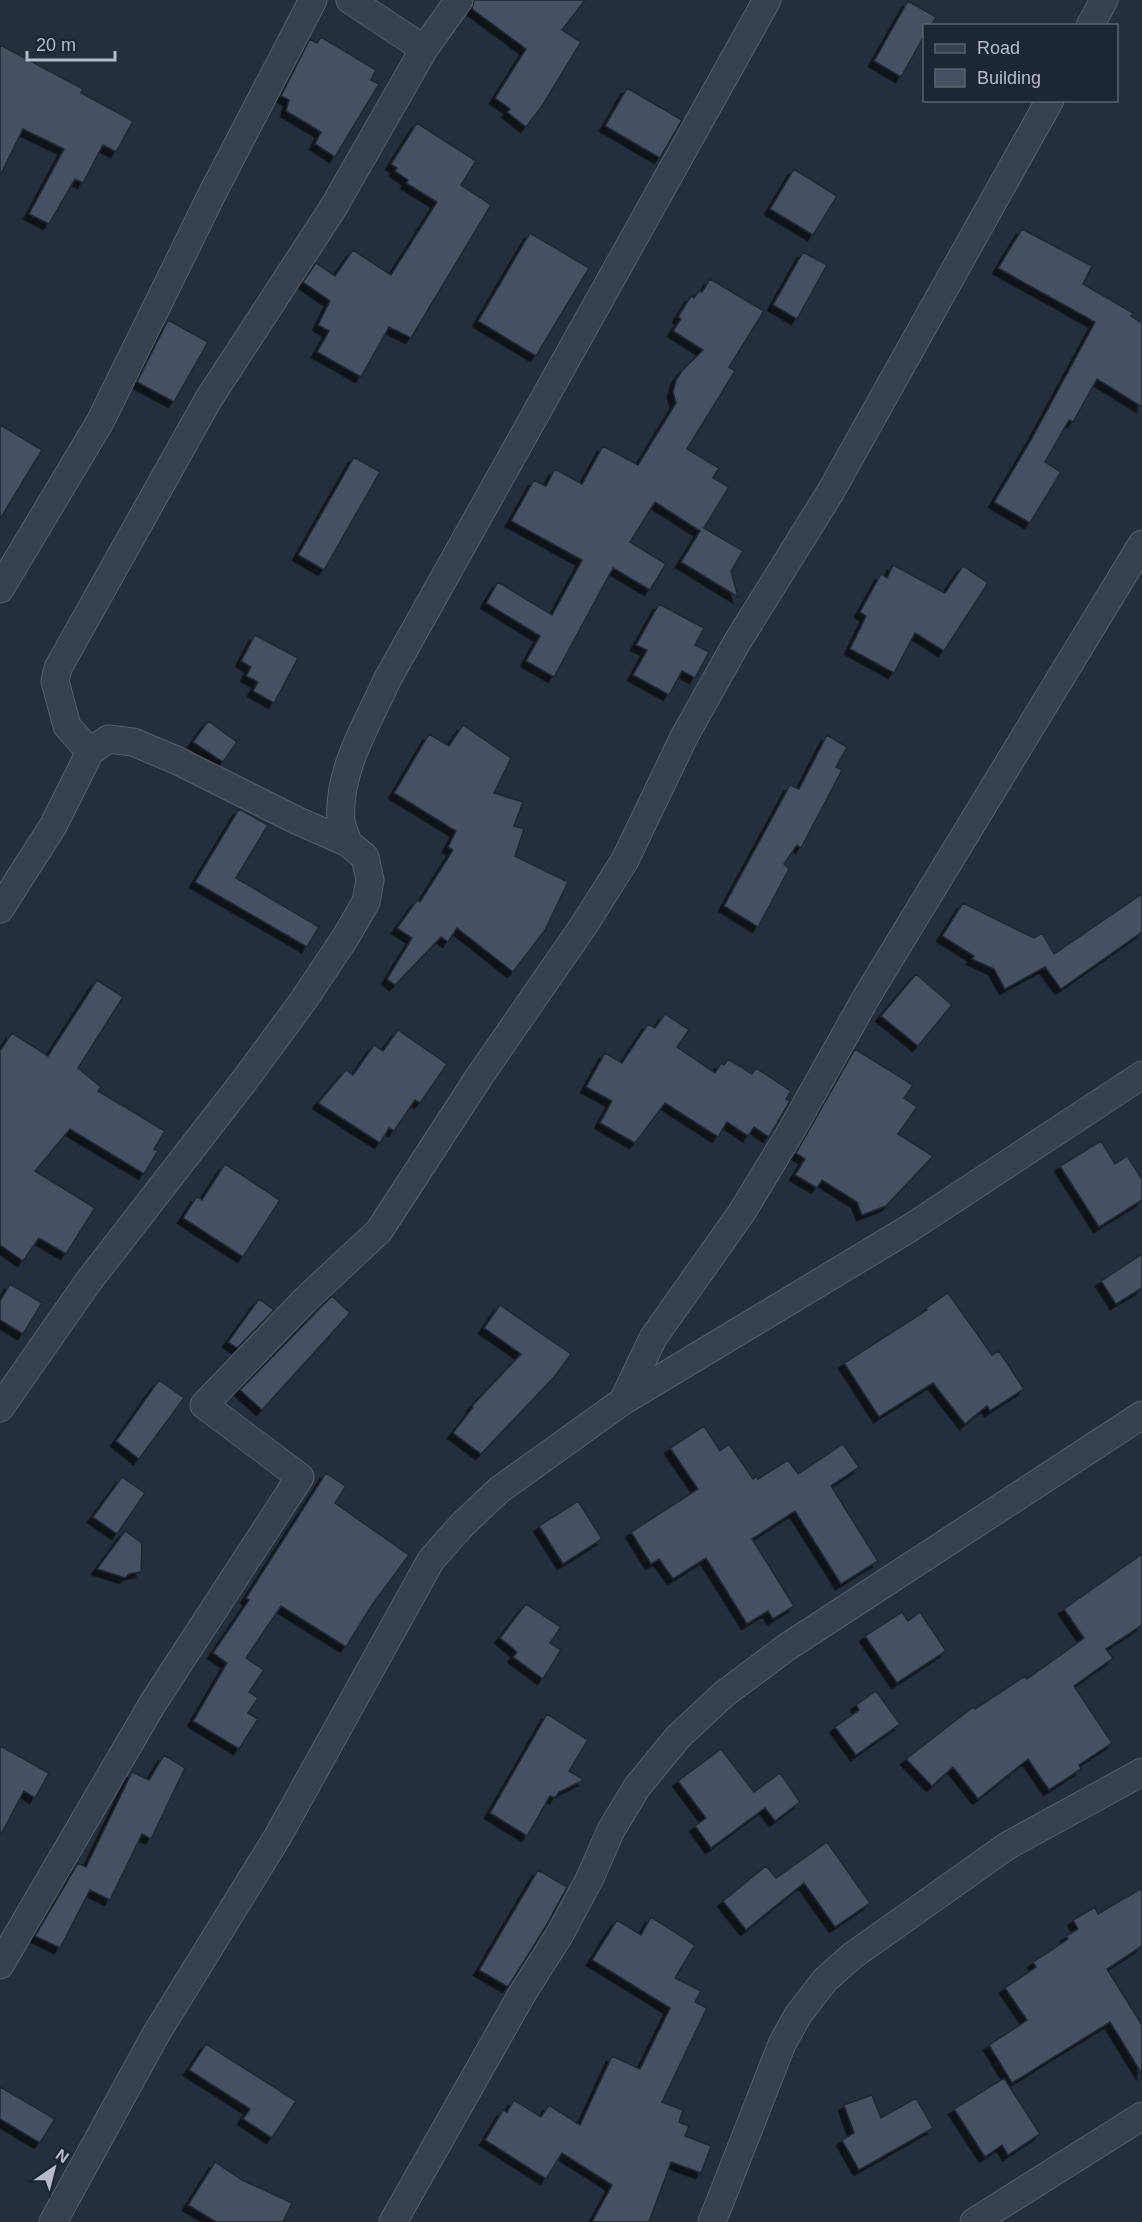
<svg xmlns="http://www.w3.org/2000/svg" width="1142" height="2222" font-family="Arial,sans-serif">
	<defs>
		<filter id="shadow"><feDropShadow dx="-5.5" dy="5.5" stdDeviation="0" flood-color="#0009"/></filter>
	</defs>
	<rect width="100%" height="100%" fill="#242f3e"/>
	<!-- building -->
	<path fill="#455162" stroke="#1f2835" stroke-width="1.5" filter="url(#shadow)" d="M 474,0 L 585,0 L 562,30 L 581,42 L 542,106 L 526,127 L 507,112 L 510,109 L 495,98 L 526,49 L 472,9 Z
		M 908,1 L 936,17 L 931,26 L 924,26 L 924,36 L 901,77 L 874,61 Z
		M 321,37 L 376,70 L 371,80 L 379,84 L 335,157 L 315,144 L 321,132 L 286,111 L 289,100 L 281,96 L 310,39 L 317,43 Z
		M 0,45 L 83,89 L 81,93 L 133,121 L 116,152 L 103,145 L 83,183 L 75,179 L 49,224 L 29,214 L 64,149 L 23,129 L 0,176 Z
		M 627,88 L 682,120 L 660,158 L 605,126 Z
		M 417,123 L 476,161 L 461,185 L 491,205 L 411,338 L 389,327 L 361,377 L 317,352 L 329,331 L 318,325 L 330,301 L 303,282 L 316,263 L 335,276 L 353,250 L 391,275 L 437,202 L 406,183 L 408,180 L 395,171 L 397,168 L 391,164 Z
		M 794,169 L 837,196 L 813,235 L 770,209 Z
		M 1022,229 L 1092,266 L 1083,284 L 1133,313 L 1131,316 L 1142,323 L 1142,407 L 1097,379 L 1073,422 L 1069,420 L 1045,462 L 1061,472 L 1030,523 L 994,502 L 1031,440 L 1095,322 L 998,268 Z
		M 530,233 L 589,268 L 536,356 L 478,321 Z
		M 803,252 L 827,265 L 797,319 L 773,305 Z
		M 710,279 L 764,311 L 729,367 L 735,371 L 687,449 L 719,468 L 713,478 L 729,487 L 704,528 L 743,551 L 731,571 L 738,597 L 681,562 L 700,531 L 655,502 L 630,542 L 666,564 L 650,590 L 613,568 L 554,677 L 526,661 L 540,636 L 486,603 L 498,582 L 552,615 L 582,560 L 511,521 L 534,480 L 546,486 L 555,469 L 582,484 L 603,446 L 638,465 L 676,403 L 673,392 L 676,380 L 682,371 L 703,350 L 673,331 L 681,319 L 678,317 L 691,296 L 694,298 L 699,291 L 702,292 Z
		M 168,320 L 208,342 L 174,402 L 137,382 Z
		M 0,425 L 42,450 L 0,519 Z
		M 354,457 L 380,472 L 324,570 L 298,555 Z
		M 893,565 L 945,593 L 963,566 L 988,583 L 944,651 L 915,633 L 894,673 L 850,649 L 866,616 L 860,612 L 881,574 L 887,578 Z
		M 659,604 L 704,628 L 695,645 L 709,652 L 695,678 L 682,671 L 669,695 L 633,675 L 647,650 L 636,645 Z
		M 255,635 L 298,658 L 274,703 L 253,691 L 258,682 L 246,676 L 251,667 L 241,661 Z
		M 208,721 L 237,742 L 223,762 L 193,742 Z
		M 463,725 L 511,758 L 494,793 L 523,802 L 514,826 L 524,829 L 515,856 L 568,882 L 545,930 L 513,972 L 457,928 L 448,942 L 441,937 L 395,985 L 387,979 L 412,938 L 397,928 L 417,900 L 420,902 L 453,850 L 448,847 L 456,831 L 394,793 L 429,734 L 449,746 Z
		M 827,735 L 847,747 L 836,767 L 842,770 L 801,848 L 797,845 L 784,864 L 789,869 L 758,927 L 724,906 L 790,785 L 799,789 Z
		M 239,809 L 268,825 L 236,878 L 319,927 L 307,947 L 195,882 Z
		M 1142,894 L 1142,932 L 1061,989 L 1045,967 L 1005,989 L 994,969 L 972,959 L 974,956 L 942,936 L 963,903 L 1034,938 L 1042,933 L 1054,954 Z
		M 916,974 L 952,1005 L 918,1046 L 881,1016 Z
		M 97,980 L 123,997 L 78,1068 L 101,1087 L 98,1091 L 165,1131 L 154,1149 L 158,1151 L 144,1174 L 70,1129 L 35,1171 L 95,1208 L 66,1254 L 39,1238 L 23,1261 L 0,1245 L 0,1051 L 12,1033 L 48,1056 Z
		M 665,1014 L 689,1030 L 677,1047 L 715,1073 L 721,1063 L 724,1065 L 728,1059 L 752,1074 L 756,1068 L 791,1091 L 786,1099 L 790,1101 L 769,1137 L 754,1127 L 748,1136 L 727,1122 L 718,1137 L 665,1103 L 635,1143 L 600,1123 L 612,1101 L 586,1087 L 605,1053 L 622,1063 L 648,1024 L 655,1028 Z
		M 398,1030 L 447,1064 L 420,1103 L 415,1100 L 394,1131 L 389,1128 L 380,1143 L 318,1103 L 346,1070 L 353,1075 L 374,1045 L 383,1051 Z
		M 855,1049 L 913,1085 L 904,1098 L 917,1107 L 898,1134 L 933,1156 L 886,1206 L 862,1215 L 857,1202 L 822,1180 L 817,1188 L 795,1175 L 805,1159 L 796,1153 Z
		M 1101,1141 L 1115,1164 L 1127,1156 L 1142,1179 L 1142,1200 L 1099,1227 L 1060,1166 Z
		M 225,1164 L 280,1200 L 243,1257 L 183,1218 L 197,1196 L 202,1200 Z
		M 1142,1254 L 1142,1288 L 1116,1304 L 1101,1281 Z
		M 10,1284 L 42,1303 L 23,1334 L 0,1320 L 0,1301 Z
		M 948,1293 L 992,1355 L 999,1351 L 1024,1389 L 990,1411 L 987,1406 L 965,1424 L 933,1383 L 879,1417 L 844,1363 L 927,1310 L 926,1308 Z
		M 332,1296 L 350,1313 L 262,1410 L 240,1390 Z
		M 259,1299 L 274,1310 L 237,1348 L 228,1342 Z
		M 500,1305 L 571,1354 L 556,1375 L 481,1454 L 453,1433 L 473,1407 L 472,1406 L 521,1354 L 484,1328 Z
		M 159,1380 L 184,1398 L 139,1459 L 116,1441 Z
		M 704,1426 L 720,1451 L 729,1444 L 753,1479 L 757,1476 L 758,1479 L 788,1460 L 798,1474 L 843,1444 L 859,1467 L 831,1486 L 878,1561 L 841,1584 L 795,1511 L 752,1539 L 794,1606 L 773,1619 L 768,1611 L 747,1624 L 706,1558 L 673,1579 L 659,1559 L 651,1564 L 631,1532 L 698,1489 L 670,1448 Z
		M 326,1473 L 346,1486 L 335,1503 L 409,1555 L 370,1608 L 346,1647 L 281,1606 L 246,1658 L 264,1670 L 249,1692 L 258,1698 L 248,1713 L 258,1719 L 239,1749 L 193,1721 L 227,1663 L 213,1653 L 249,1600 L 246,1598 Z
		M 122,1477 L 145,1493 L 117,1534 L 93,1517 Z
		M 578,1501 L 602,1539 L 563,1564 L 539,1526 Z
		M 125,1531 L 142,1543 L 141,1572 L 129,1574 L 125,1578 L 97,1569 Z
		M 1142,1554 L 1142,1625 L 1106,1649 L 1113,1658 L 1074,1686 L 1112,1743 L 1079,1765 L 1081,1769 L 1049,1790 L 1028,1759 L 978,1799 L 953,1767 L 932,1786 L 906,1759 L 973,1707 L 975,1709 L 1025,1676 L 1027,1679 L 1084,1638 L 1064,1609 Z
		M 526,1604 L 561,1627 L 550,1643 L 561,1650 L 543,1679 L 513,1657 L 517,1652 L 500,1638 Z
		M 902,1612 L 908,1621 L 920,1612 L 946,1651 L 897,1683 L 865,1636 Z
		M 876,1691 L 900,1724 L 856,1755 L 835,1727 L 859,1710 L 856,1705 Z
		M 547,1714 L 588,1740 L 569,1771 L 584,1780 L 559,1792 L 555,1798 L 550,1796 L 527,1836 L 490,1813 Z
		M 0,1746 L 49,1773 L 35,1798 L 24,1791 L 0,1836 Z
		M 721,1749 L 754,1792 L 780,1773 L 800,1802 L 775,1821 L 765,1808 L 711,1848 L 695,1826 L 706,1818 L 678,1781 Z
		M 164,1755 L 185,1768 L 151,1839 L 142,1834 L 110,1900 L 90,1890 L 60,1948 L 35,1936 L 78,1863 L 86,1867 L 132,1772 L 149,1780 Z
		M 827,1842 L 870,1903 L 835,1927 L 804,1883 L 746,1930 L 723,1901 L 766,1866 L 776,1878 Z
		M 538,1870 L 567,1887 L 546,1926 L 508,1987 L 479,1970 Z
		M 1142,1888 L 1142,1946 L 1107,1969 L 1142,2025 L 1142,2074 L 1110,2022 L 1012,2083 L 989,2045 L 1027,2020 L 1005,1988 L 1036,1967 L 1033,1962 L 1068,1939 L 1066,1936 L 1078,1929 L 1073,1920 L 1095,1907 L 1098,1914 Z
		M 651,1917 L 695,1945 L 675,1978 L 701,1991 L 695,2002 L 707,2008 L 662,2102 L 683,2110 L 679,2122 L 689,2126 L 685,2136 L 711,2146 L 701,2173 L 671,2162 L 649,2222 L 592,2222 L 612,2185 L 562,2153 L 546,2179 L 485,2140 L 503,2110 L 507,2112 L 514,2100 L 541,2117 L 549,2105 L 580,2125 L 612,2056 L 640,2069 L 670,2008 L 592,1960 L 617,1920 L 641,1935 Z
		M 206,2044 L 296,2101 L 272,2138 L 243,2119 L 250,2109 L 189,2070 Z
		M 1004,2078 L 1040,2134 L 1008,2155 L 1002,2145 L 985,2157 L 954,2109 Z
		M 0,2087 L 55,2119 L 40,2143 L 0,2119 Z
		M 872,2095 L 881,2118 L 916,2098 L 933,2128 L 859,2170 L 842,2140 L 854,2133 L 844,2105 Z
		M 215,2162 L 242,2180 L 292,2203 L 283,2222 L 216,2222 L 188,2205 Z"/>
	<g fill="none" stroke-linecap="round" stroke-linejoin="round">
		<defs>
			<path id="street" d="M 350,0 L 424,49 L 459,0
				M 1090,26 L 1104,0
				M 0,589 L 100,422 L 212,194 L 313,0
				M 90,752 L 67,726 L 55,681 L 58,668 L 208,400 L 333,208 L 424,49
				M 348,843 C 346,836 342,828 341,821 C 337,771 368,723 387,680 L 767,0
				M 0,909 L 53,826 L 90,752 L 108,739 L 133,742 L 176,760 L 296,820 L 348,843 L 365,857 L 370,880 L 366,902 L 345,938 L 303,1001 L 244,1081 L 88,1282 L 0,1408
				M 623,1401 L 653,1338 L 742,1212 L 790,1133 L 867,996 L 1142,544
				M 0,1965 L 153,1703 L 300,1477 L 204,1405 L 306,1299 L 379,1231 L 479,1077 L 584,925 L 625,860 L 684,737 L 736,644 L 831,491 L 1050,100
				M 53,2222 L 156,2034 L 278,1836 L 431,1560 L 462,1525 L 499,1490 L 623,1401 L 910,1228 L 1142,1075
				M 393,2222 L 522,1994 L 560,1934 L 590,1878 L 611,1830 L 637,1787 L 678,1737 L 724,1694 L 787,1647 L 1142,1415
				M 712,2222 L 782,2044 L 798,2015 L 825,1980 L 852,1956 L 1007,1846 L 1142,1772
				M 974,2222 L 1142,2116"/>
		</defs>
		<!-- street casing -->
		<use href="#street" stroke="#565f6c" stroke-width="29"/>
		<!-- street -->
		<use href="#street" stroke="#38414e" stroke-width="27"/>
	</g>
	<!-- legend -->
	<rect x="923" y="24" width="195" height="78" fill="#1d2633" stroke="#59626f" stroke-width="1.5"/>
	<rect x="935" y="44" width="30" height="9" fill="#38414e" stroke="#59626f" stroke-width="1.5"/>
	<text x="977" y="54" font-size="18" fill="#b4bcc9">Road</text>
	<rect x="935" y="69" width="30" height="18" fill="#455162" stroke="#59626f" stroke-width="1.5"/>
	<text x="977" y="84" font-size="18" fill="#b4bcc9">Building</text>
	<!-- north arrow -->
	<g transform="translate(54 2168) rotate(35)" stroke="#1d2633" stroke-width="4.5" paint-order="stroke">
	<path d="M0-4.5L10 22L0 15L-10 22Z" fill="#b4bcc9"/>
	<text y="-9" font-size="16" font-weight="bold" text-anchor="middle" fill="#b4bcc9">N</text>
	</g>
	<!-- scale -->
	<path d="M27 51v9h88v-9" fill="none" stroke="#b4bcc9" stroke-width="3"/>
	<text x="36" y="51" font-size="18" fill="#b4bcc9" stroke="#1d2633" stroke-width="4.5" paint-order="stroke">20 m</text>
</svg>
